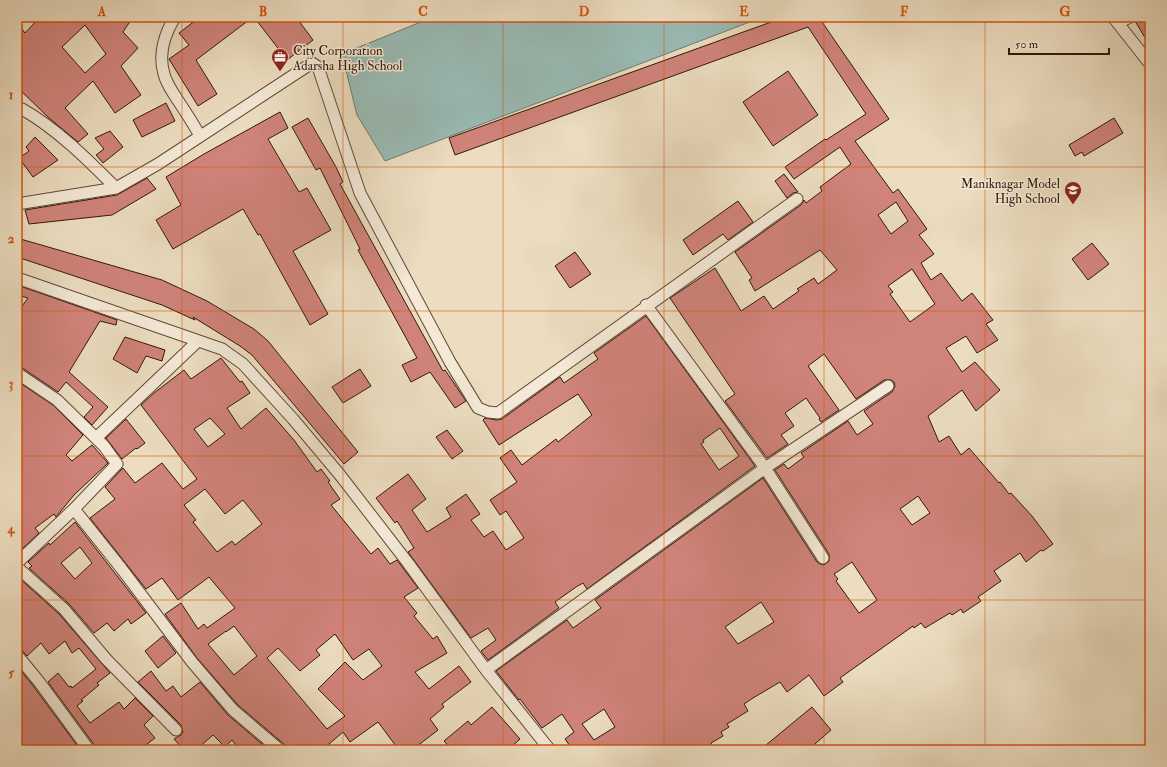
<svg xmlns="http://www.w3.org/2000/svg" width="1167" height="767" font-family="'IM FELL Double Pica',serif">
	<rect width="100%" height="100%" fill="#ecddc0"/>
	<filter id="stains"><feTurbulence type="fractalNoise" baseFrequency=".005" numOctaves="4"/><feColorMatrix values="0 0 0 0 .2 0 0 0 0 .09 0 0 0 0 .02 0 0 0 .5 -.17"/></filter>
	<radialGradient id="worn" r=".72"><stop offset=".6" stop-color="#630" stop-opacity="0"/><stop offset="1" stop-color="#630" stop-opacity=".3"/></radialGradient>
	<!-- water -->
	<path fill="#99bbb5" stroke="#707a70" d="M 433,17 L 763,17 L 385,161 L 357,115 L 342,54 Z"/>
	<!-- building -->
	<path fill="#d0837a" stroke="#321809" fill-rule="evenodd" d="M 40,17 L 133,17 L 123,32 L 138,48 L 121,66 L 141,95 L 115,113 L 93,81 L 65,108 L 88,134 L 78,142 L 49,118 L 17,87 L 17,22 L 25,33 ZM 85,25 L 106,54 L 85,73 L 62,47 Z
		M 200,17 L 253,17 L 196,60 L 217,94 L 198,106 L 169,59 L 189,45 L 179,33 Z
		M 254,17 L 296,17 L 313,40 L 287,60 Z
		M 785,17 L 832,17 L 832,18 L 822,22 L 889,119 L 855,141 L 893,193 L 898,189 L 927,229 L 919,235 L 934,254 L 921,263 L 931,280 L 941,273 L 962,301 L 972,293 L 993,320 L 986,324 L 998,340 L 977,353 L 966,336 L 946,348 L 962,372 L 975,362 L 1000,390 L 976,411 L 962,390 L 928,416 L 939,442 L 949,436 L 961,455 L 969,448 L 999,483 L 1000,482 L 1009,494 L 1011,493 L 1032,516 L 1053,544 L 1043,551 L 1041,550 L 1026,562 L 1020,553 L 994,571 L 1001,581 L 978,597 L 981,601 L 963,613 L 961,609 L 952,615 L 950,613 L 925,628 L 921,623 L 914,628 L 913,626 L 840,678 L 843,682 L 824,696 L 809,675 L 787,692 L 780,682 L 753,698 L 744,704 L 748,711 L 727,724 L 729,727 L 721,732 L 723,736 L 711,743 L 712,745 L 704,750 L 573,750 L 565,739 L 574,732 L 562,714 L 542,728 L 520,699 L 519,700 L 496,671 L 567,620 L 573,628 L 601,608 L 595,600 L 763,478 L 817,562 L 820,564 L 824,565 L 829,561 L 829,554 L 775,470 L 784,464 L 788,469 L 804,457 L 801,453 L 848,421 L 857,435 L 873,424 L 864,411 L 892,392 L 895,386 L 894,382 L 891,380 L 884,380 L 856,399 L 824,354 L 808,366 L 839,410 L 821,422 L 819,419 L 820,418 L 806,398 L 785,413 L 794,426 L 781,435 L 788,444 L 767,458 L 725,401 L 735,394 L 670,298 L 715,268 L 741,311 L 764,296 L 773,309 L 799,291 L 797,289 L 814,278 L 818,284 L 837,270 L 820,250 L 755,291 L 749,280 L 752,278 L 735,252 L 801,205 L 804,200 L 806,203 L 822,191 L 820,187 L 851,164 L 840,147 L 794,179 L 785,167 L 825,139 L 826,140 L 866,114 L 808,27 L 455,155 L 449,138 ZM 896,202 L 908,221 L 891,234 L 878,215 ZM 912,269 L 935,304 L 910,322 L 890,294 L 893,292 L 888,286 ZM 918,496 L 930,513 L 912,525 L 900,509 ZM 852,562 L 877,600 L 859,613 L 836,581 L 838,579 L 834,574 ZM 761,602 L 774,622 L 738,644 L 725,627 ZM 604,709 L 615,727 L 594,740 L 582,724 Z
		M 1137,17 L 1150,17 L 1150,46 L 1135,21 Z
		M 788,71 L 818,115 L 773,146 L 743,102 Z
		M 166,103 L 175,121 L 142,137 L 133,120 Z
		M 280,112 L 288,128 L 268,139 L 299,192 L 307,188 L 331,230 L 293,251 L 328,314 L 310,325 L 260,234 L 258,235 L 243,209 L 173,249 L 156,220 L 181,205 L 166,177 L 204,154 Z
		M 308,118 L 336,167 L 343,182 L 340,184 L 443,371 L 445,370 L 466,401 L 455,408 L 430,372 L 411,382 L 402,365 L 417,358 L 358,250 L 360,249 L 320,168 L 316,170 L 292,127 Z
		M 1114,118 L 1123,133 L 1084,156 L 1082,152 L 1075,156 L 1069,145 Z
		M 110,131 L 123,147 L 103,163 L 96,155 L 104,149 L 95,138 Z
		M 35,137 L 58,160 L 33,177 L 19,158 L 29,151 L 26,147 Z
		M 784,174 L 798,192 L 793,193 L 787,198 L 775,181 Z
		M 147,178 L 156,189 L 112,215 L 29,224 L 25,210 L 117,195 Z
		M 738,201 L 753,222 L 728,240 L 723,234 L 693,255 L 683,240 Z
		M 17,238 L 162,280 L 207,301 L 254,329 L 268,341 L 358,452 L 344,464 L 252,355 L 240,346 L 193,317 L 195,320 L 162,305 L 17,257 Z
		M 1092,243 L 1109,264 L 1088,280 L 1072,259 Z
		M 575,252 L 591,274 L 570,288 L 555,266 Z
		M 17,285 L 117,320 L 116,325 L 100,321 L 69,372 L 108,407 L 92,425 L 84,417 L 93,407 L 66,382 L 58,392 L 21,367 L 17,366 L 17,313 L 28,298 L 17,295 Z
		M 646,316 L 755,466 L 587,589 L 583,583 L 576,587 L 555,602 L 559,608 L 488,660 L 481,651 L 496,640 L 488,628 L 471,638 L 408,552 L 414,548 L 397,521 L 395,523 L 376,498 L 408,474 L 426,499 L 412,510 L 427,532 L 451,517 L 446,508 L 466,494 L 480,514 L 471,520 L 484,537 L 493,531 L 506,550 L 524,538 L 506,511 L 500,515 L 490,500 L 517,482 L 500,458 L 511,450 L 522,465 L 556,439 L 558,442 L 592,415 L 578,394 L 499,445 L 483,420 L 485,418 L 497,420 L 502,419 L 560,377 L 564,383 L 598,359 L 594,353 ZM 720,428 L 739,456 L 719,470 L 701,444 L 704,442 L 703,440 Z
		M 125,337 L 165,350 L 162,361 L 146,356 L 137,373 L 113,359 Z
		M 221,358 L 240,382 L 242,381 L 250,393 L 227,408 L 241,429 L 266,408 L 294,440 L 317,472 L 321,469 L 330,481 L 328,482 L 340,499 L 331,505 L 371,554 L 378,548 L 390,564 L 397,560 L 418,588 L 404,597 L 417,613 L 414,616 L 433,639 L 437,636 L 447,653 L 415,672 L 429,689 L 459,666 L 471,682 L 442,704 L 444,707 L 430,719 L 438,730 L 412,750 L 399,750 L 378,722 L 350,742 L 343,732 L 322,750 L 287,750 L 285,745 L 238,705 L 197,658 L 165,614 L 181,603 L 198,629 L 204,624 L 207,628 L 235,608 L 209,577 L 178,600 L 162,578 L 146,589 L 90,518 L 115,499 L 105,487 L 123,468 L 135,483 L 162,463 L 183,489 L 197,479 L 141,405 L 154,393 L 184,370 L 191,379 ZM 210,418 L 225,434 L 208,447 L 194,429 ZM 205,489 L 225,514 L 243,500 L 262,524 L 235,545 L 232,541 L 217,552 L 193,522 L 196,520 L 184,505 ZM 234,626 L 257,656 L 234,675 L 208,644 L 226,631 L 226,632 ZM 335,634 L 353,660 L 369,649 L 382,666 L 363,680 L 345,662 L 318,689 L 345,716 L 327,729 L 267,658 L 278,648 L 300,671 L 320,655 L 316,650 Z
		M 360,369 L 371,386 L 343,403 L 332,387 Z
		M 17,381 L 53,405 L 83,435 L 66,455 L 72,461 L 92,445 L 108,463 L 74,495 L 56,517 L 54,514 L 35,528 L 39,533 L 19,552 L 17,550 Z
		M 126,419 L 145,443 L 137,449 L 136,448 L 122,459 L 106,438 Z
		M 447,430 L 463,451 L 452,459 L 436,437 Z
		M 75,522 L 146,613 L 131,624 L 128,619 L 114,631 L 107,623 L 94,633 L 69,604 L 29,568 L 32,566 L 28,562 L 49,543 L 50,545 ZM 80,547 L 92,563 L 75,579 L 61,563 Z
		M 19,578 L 59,614 L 110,673 L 97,683 L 99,685 L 81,700 L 83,701 L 77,706 L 90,723 L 119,702 L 124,709 L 135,698 L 153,716 L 144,725 L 155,738 L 147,744 L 154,750 L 96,750 L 95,746 L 48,682 L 58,673 L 69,687 L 71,686 L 72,688 L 96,669 L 79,648 L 72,653 L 65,641 L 49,654 L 41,643 L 27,656 L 22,650 L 17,648 L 17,580 Z
		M 163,636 L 176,653 L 158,668 L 145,651 Z
		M 17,666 L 34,687 L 79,748 L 76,750 L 17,750 Z
		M 151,671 L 166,691 L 173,686 L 181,697 L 200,682 L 228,715 L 269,750 L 240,750 L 232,740 L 225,747 L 213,735 L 196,750 L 184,750 L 174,739 L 181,735 L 183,732 L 181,725 L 138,682 Z
		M 492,707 L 520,739 L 508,750 L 495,750 L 491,745 L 485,750 L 452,750 L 444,741 L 468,721 L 471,725 Z
		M 812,707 L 831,730 L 808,750 L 760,750 Z"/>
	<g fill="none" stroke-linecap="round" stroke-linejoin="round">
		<defs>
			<path id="minor" d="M 175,17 C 165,33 158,54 164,74 C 166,83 172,91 177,99 C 185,111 193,123 200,136
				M 1113,17 L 1150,64
				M 1118,23 L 1130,17
				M 17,112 L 22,109 C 57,129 87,159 116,188
				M 17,204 L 116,188 L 158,164 L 312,63 L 318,67 L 360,193 L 450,362 L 478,408 L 488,412 L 498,413 L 797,199
				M 17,278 L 222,349 L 243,364 L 293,419 L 340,475 L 408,563 L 486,670 L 550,750
				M 646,305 L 765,468 L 823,558
				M 17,373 L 57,400 L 104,446 L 117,464 L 74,509 L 17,563
				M 96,438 L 198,341
				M 74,509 L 121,568 L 192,662 L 233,710 L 280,750
				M 17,567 L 64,609 L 106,659 L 176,730
				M 17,655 L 40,683 L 89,750
				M 486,670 L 765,468 L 888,386"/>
		</defs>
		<!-- minor casing -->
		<use href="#minor" stroke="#604937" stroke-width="13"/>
		<!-- minor -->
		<use href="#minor" stroke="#f3e9d6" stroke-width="11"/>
	</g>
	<!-- grid -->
	<path fill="none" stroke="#d6520c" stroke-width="1" stroke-opacity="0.55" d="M 182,17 L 182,750M 343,17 L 343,750M 503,17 L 503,750M 664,17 L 664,750M 824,17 L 824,750M 985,17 L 985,750M 17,167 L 1150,167M 17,311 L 1150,311M 17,456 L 1150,456M 17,600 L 1150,600"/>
	<!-- icons -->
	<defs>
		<symbol id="office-pin" viewBox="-11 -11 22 30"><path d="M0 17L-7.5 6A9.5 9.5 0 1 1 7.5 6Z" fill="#8f2418" stroke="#f3e9d6"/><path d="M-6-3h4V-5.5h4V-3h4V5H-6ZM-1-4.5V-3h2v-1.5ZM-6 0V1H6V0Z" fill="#fff"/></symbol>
		<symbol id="school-pin" viewBox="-11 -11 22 30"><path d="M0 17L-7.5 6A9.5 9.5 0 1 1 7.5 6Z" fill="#8f2418" stroke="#f3e9d6"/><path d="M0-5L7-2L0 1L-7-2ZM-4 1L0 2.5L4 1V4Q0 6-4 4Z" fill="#fff"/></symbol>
	</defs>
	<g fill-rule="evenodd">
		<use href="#office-pin" x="270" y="47" width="20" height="27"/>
		<use href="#school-pin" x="1063" y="180" width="20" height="27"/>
	</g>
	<g text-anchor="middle" stroke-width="3" stroke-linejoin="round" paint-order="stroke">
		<!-- poi labels -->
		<g font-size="13" fill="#321809" stroke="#f3e9d6" text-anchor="start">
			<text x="293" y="55">City Corporation<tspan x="293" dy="15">Adarsha High School</tspan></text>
			<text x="1060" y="188" text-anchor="end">Maniknagar Model<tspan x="1060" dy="15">High School</tspan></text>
		</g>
	</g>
	<!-- margin -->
	<rect width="1167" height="767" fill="none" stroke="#ecddc0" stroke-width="44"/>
	<!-- scale -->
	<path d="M1009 48v6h100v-6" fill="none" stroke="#321809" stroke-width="2"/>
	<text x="1015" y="48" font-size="12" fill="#321809" stroke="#f3e9d6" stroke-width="3" paint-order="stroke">50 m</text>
	<rect x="22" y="22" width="1123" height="723" fill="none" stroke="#d6520c" stroke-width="1.5"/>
	<g font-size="13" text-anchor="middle" font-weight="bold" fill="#d6520c">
		<text x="102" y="16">A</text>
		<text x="263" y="16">B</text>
		<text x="423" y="16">C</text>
		<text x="584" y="16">D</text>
		<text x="744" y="16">E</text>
		<text x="904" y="16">F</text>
		<text x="1065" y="16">G</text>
		<text x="11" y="99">1</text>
		<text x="11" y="243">2</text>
		<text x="11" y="388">3</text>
		<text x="11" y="533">4</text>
		<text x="11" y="677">5</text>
	</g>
	<rect width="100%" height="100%" filter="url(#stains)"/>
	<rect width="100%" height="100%" fill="url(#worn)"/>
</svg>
